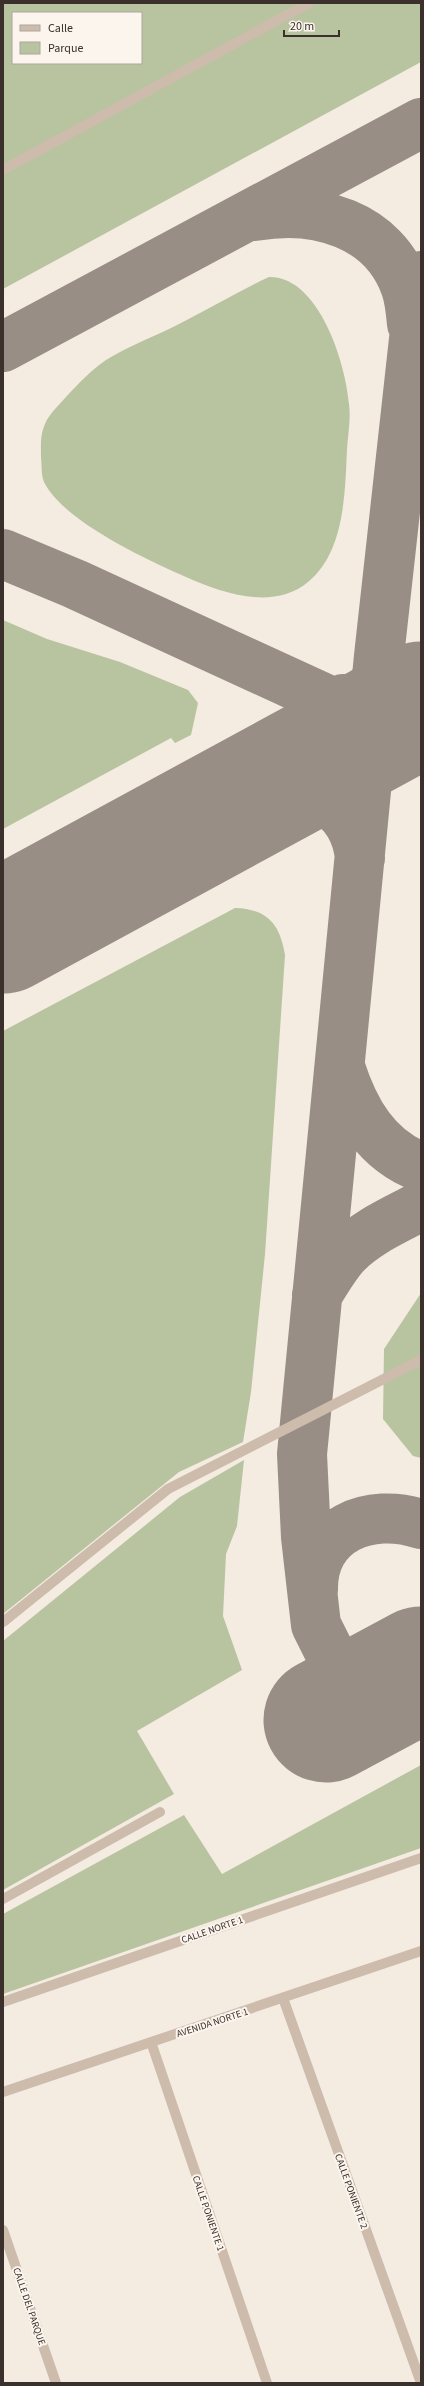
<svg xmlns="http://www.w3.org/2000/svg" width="424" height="2386" font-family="'Source Sans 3',sans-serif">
	<rect width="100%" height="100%" fill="#f4ebe1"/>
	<!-- green -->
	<path fill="#b8c4a0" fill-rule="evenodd" d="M 3,3 L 421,3 L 421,62 L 3,289 ZM 13,13 L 141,13 L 141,63 L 13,63 Z
		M 269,277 C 319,276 346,364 349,404 C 351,419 348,434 347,449 C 345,492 345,552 308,582 C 273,611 222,593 186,577 C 147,560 63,521 44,482 C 41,474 42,466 41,458 C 41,446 40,435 45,424 C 49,414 59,405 66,397 C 78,384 91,370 106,360 C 130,345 156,336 181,323 C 211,308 239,291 269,277 Z
		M 3,620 L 47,639 L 120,662 L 188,690 L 198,703 L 191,735 L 175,743 L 171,738 L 3,829 Z
		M 235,908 C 267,909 280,924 285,955 L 265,1254 L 251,1392 L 243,1442 L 179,1472 L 3,1614 L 3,1031 Z
		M 421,1293 L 421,1458 L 413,1456 L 383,1419 L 384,1349 Z
		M 244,1460 L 237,1526 L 226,1554 L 223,1616 L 242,1670 L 137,1731 L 174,1794 L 3,1890 L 3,1641 L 180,1497 Z
		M 421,1765 L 421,1848 L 3,1994 L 3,1914 L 184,1815 L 222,1874 Z"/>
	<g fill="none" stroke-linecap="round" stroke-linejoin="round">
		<!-- taxiway -->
		<path stroke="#988e86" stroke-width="50" d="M 255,216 C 316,205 384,224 406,288 C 410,300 411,312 412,324
			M 3,347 L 421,123
			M 3,554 L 75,584 L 421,743
			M 343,699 L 386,705 L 421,697
			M 277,782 C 317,757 357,732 372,685
			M 253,796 C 304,780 354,801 360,858
			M 340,1067 C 354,1111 376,1150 421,1167
			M 317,1295 C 326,1281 334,1266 345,1254 C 366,1232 395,1220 421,1206
			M 313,1590 C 312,1529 370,1507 421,1524
			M 356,1705 L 316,1625 L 306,1537 L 302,1454 L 379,656 L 421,276"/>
		<!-- runway -->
		<path stroke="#988e86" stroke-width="125" d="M 3,931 L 421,704
			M 326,1720 L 421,1669"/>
		<!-- service -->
		<path stroke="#cdbbac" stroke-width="10" d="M 3,170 L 309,3
			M 3,1622 L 168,1489 L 421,1360
			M 3,1899 L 160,1812
			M 3,2002 L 421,1858"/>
		<!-- minor -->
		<path stroke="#cdbbac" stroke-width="10" d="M 283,1998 L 421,2383
			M 151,2042 L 267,2383
			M 3,2092 L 421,1951
			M 3,2230 L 56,2383"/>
	</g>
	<g text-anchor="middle" stroke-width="4" stroke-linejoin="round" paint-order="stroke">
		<!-- street labels -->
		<g font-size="10" fill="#3b302b" stroke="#fbf5ee">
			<text transform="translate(212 1929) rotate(-19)" y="4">CALLE NORTE 1</text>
			<text transform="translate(212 2022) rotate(-18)" y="4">AVENIDA NORTE 1</text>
			<text transform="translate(352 2191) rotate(70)" y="4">CALLE PONIENTE 2</text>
			<text transform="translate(209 2213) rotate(71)" y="4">CALLE PONIENTE 1</text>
			<text transform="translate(30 2306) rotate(71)" y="4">CALLE DEL PARQUE</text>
		</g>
	</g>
	<!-- border -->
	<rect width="424" height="2386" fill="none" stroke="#3b302b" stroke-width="8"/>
	<!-- legend -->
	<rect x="12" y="12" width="130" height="52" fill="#fbf5ee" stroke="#aea6a0"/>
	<rect x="20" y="25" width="20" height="6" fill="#cdbbac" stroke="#aea6a0"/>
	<text x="48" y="32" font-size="12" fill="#3b302b">Calle</text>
	<rect x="20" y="42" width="20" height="12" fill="#b8c4a0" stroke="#aea6a0"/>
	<text x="48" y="52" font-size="12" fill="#3b302b">Parque</text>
	<!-- scale -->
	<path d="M284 30v6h55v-6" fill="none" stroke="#3b302b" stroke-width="2"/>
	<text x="290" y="30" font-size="12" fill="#3b302b" stroke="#fbf5ee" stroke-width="3" paint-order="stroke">20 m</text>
</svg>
